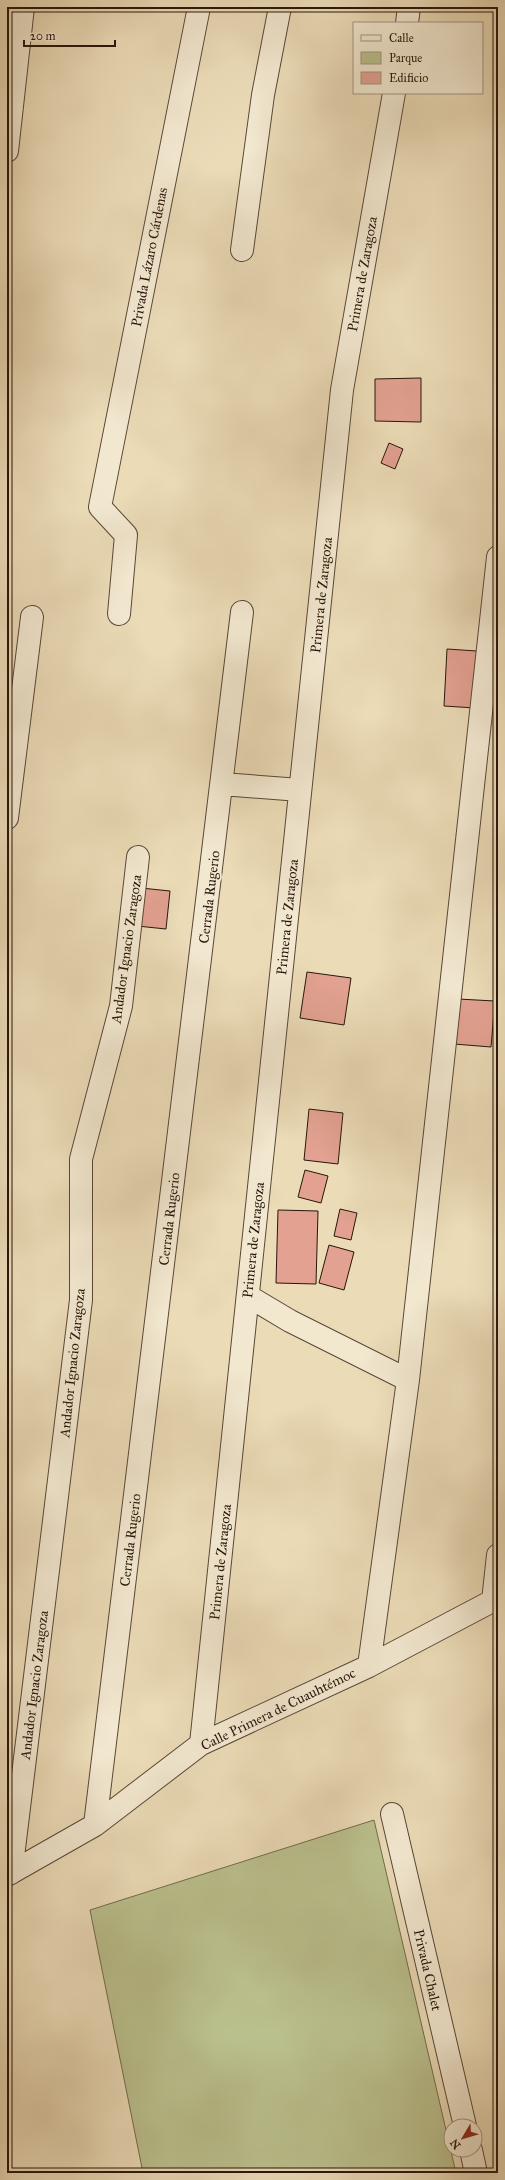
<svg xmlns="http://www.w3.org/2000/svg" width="505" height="2180" font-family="'IM FELL Great Primer',serif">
	<rect width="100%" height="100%" fill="#ebdbb7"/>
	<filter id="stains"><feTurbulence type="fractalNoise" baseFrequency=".005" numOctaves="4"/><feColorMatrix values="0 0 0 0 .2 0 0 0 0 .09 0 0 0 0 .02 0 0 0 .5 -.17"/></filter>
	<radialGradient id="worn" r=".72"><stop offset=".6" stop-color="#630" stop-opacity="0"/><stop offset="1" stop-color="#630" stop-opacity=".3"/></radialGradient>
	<!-- green -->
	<path fill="#bac08d" stroke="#716b4c" d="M 374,1820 L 456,2173 L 143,2173 L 90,1910 Z"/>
	<!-- building -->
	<path fill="#e2a191" stroke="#28160c" d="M 421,378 L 421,422 L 375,421 L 375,379 Z
		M 389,443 L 403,449 L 395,469 L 381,463 Z
		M 447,649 L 477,651 L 475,708 L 444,706 Z
		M 141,888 L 170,891 L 166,929 L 137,926 Z
		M 307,972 L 351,978 L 344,1025 L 300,1018 Z
		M 458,999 L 495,1001 L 491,1047 L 454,1044 Z
		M 309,1109 L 343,1113 L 338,1164 L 304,1160 Z
		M 305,1170 L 328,1176 L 321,1203 L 298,1197 Z
		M 340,1209 L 357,1213 L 351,1240 L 334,1236 Z
		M 278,1210 L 318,1211 L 316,1284 L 276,1283 Z
		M 329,1245 L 354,1252 L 344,1290 L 319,1283 Z"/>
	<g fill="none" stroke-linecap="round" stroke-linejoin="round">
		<defs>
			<path id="minor" d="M 407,23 L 409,7
				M 7,151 L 23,7
				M 242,250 L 263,95 L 280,7
				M 119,614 L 126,535 L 100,507 L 199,7
				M 222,784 L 300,790
				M 7,818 L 32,617
				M 248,1296 L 290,1321 L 408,1380
				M 493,1601 L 498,1555
				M 369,1666 L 408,1380 L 498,557
				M 201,1744 L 342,390 L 394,93
				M 392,1814 L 465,2126
				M 95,1825 L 242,612
				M 11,1873 L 81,1300 L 81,1159 L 121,1006 L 138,857
				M 7,1875 L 95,1825 L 201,1744 L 369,1666 L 498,1598
				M 471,2150 L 476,2173"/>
		</defs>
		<!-- minor casing -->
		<use href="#minor" stroke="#594737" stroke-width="24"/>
		<!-- minor -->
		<use href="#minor" stroke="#f2e8d0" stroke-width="22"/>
	</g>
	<g text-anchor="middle" stroke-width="4" stroke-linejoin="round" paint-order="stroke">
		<!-- street labels -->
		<g font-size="14" fill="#28160c" stroke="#f2e8d0">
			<text transform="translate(149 257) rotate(-79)" y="5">Privada Lázaro Cárdenas</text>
			<text transform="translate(362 274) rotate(-80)" y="5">Primera de Zaragoza</text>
			<text transform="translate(321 595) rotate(-84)" y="5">Primera de Zaragoza</text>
			<text transform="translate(209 897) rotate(-83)" y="5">Cerrada Rugerio</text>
			<text transform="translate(287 917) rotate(-84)" y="5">Primera de Zaragoza</text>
			<text transform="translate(126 949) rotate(-82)" y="5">Andador Ignacio Zaragoza</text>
			<text transform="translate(169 1219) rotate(-83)" y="5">Cerrada Rugerio</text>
			<text transform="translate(253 1240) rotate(-84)" y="5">Primera de Zaragoza</text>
			<text transform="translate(72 1363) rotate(-84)" y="5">Andador Ignacio Zaragoza</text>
			<text transform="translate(130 1540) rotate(-83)" y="5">Cerrada Rugerio</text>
			<text transform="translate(220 1562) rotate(-84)" y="5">Primera de Zaragoza</text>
			<text transform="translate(34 1685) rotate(-83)" y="5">Andador Ignacio Zaragoza</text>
			<text transform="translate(278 1709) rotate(-26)" y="5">Calle Primera de Cuauhtémoc</text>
			<text transform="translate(428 1970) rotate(77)" y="5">Privada Chalet</text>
		</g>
	</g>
	<!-- margin -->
	<rect width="505" height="2180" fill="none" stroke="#ebdbb7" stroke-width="24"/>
	<rect x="8" y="8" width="489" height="2164" fill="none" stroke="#28160c" stroke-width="2"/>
	<rect x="12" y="12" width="481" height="2156" fill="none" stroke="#28160c"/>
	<!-- legend -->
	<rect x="353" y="22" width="130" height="72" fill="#f2e8d0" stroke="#a19482"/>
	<rect x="361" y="35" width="20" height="6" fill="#f2e8d0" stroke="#a19482"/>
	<text x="389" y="42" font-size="12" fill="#28160c">Calle</text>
	<rect x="361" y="52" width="20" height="12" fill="#bac08d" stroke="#a19482"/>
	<text x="389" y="62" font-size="12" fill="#28160c">Parque</text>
	<rect x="361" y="72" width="20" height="12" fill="#e2a191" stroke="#a19482"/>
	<text x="389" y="82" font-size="12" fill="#28160c">Edificio</text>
	<!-- north arrow -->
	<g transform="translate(463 2138) rotate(232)"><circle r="19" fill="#f2e8d0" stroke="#a19482"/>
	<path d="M0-3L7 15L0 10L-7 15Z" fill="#8f2418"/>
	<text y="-6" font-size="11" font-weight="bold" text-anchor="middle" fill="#28160c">N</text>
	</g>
	<!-- scale -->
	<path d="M24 40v6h91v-6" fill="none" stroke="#28160c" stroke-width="2"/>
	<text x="30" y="40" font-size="12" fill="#28160c" stroke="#f2e8d0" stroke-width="3" paint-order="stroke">20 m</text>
	<rect width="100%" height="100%" filter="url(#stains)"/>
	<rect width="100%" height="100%" fill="url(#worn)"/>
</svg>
